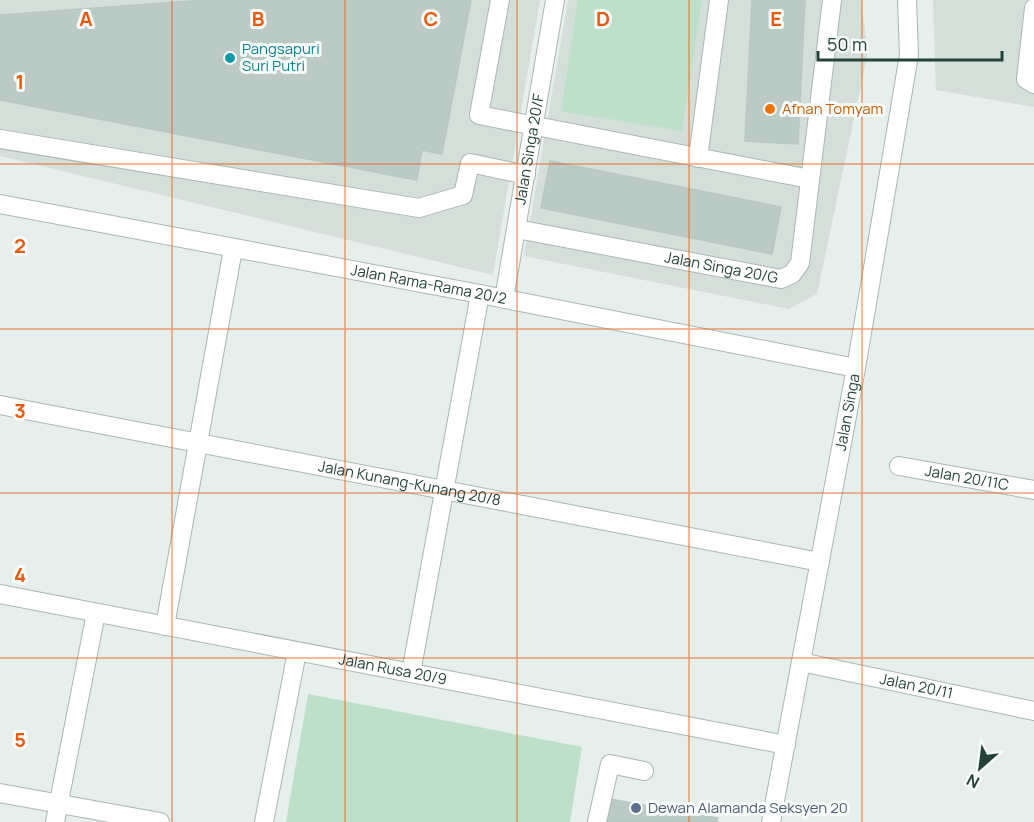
<svg xmlns="http://www.w3.org/2000/svg" width="1034" height="822" font-family="Manrope,sans-serif">
	<rect width="100%" height="100%" fill="#e6efeb"/>
	<!-- built -->
	<path fill="#d4dfda" d="M 0,0 L 540,0 L 493,275 L 0,156 Z
		M 568,0 L 861,0 L 868,52 L 817,294 L 789,309 L 524,256 Z
		M 933,0 L 1034,0 L 1034,107 L 936,90 Z"/>
	<!-- green -->
	<path fill="#bfe0c8" d="M 578,0 L 702,0 L 682,131 L 561,111 Z
		M 308,694 L 582,747 L 570,822 L 286,822 Z"/>
	<!-- building -->
	<path fill="#bbcac4" stroke="#b8c9c2" stroke-width="1.5" d="M 204,0 L 471,0 L 442,154 L 422,150 L 417,180 L 0,100 L 0,15 Z
		M 752,0 L 805,0 L 798,144 L 745,141 Z
		M 550,161 L 781,207 L 772,254 L 541,208 Z
		M 610,799 L 718,818 L 717,822 L 606,822 Z"/>
	<g fill="none" stroke-linecap="round" stroke-linejoin="round">
		<defs>
			<g id="minor">
				<path d="M 500,0 L 479,115 L 810,179"/>
				<path d="M 1034,8 L 1026,79 L 1034,84"/>
				<path d="M 0,139 L 419,208 L 463,195 L 470,163 L 526,175"/>
				<path d="M 698,158 L 719,0"/>
				<path id="s1" d="M 0,204 L 480,294 L 856,368"/>
				<path id="s2" d="M 517,229 L 781,279 L 792,274 L 800,263 L 832,0"/>
				<path id="s3" d="M 504,299 L 555,0"/>
				<path id="s4" d="M 0,405 L 820,562"/>
				<path id="s5" d="M 899,466 L 1034,490"/>
				<path id="s6" d="M 0,594 L 786,745"/>
				<path d="M 165,626 L 233,249"/>
				<path id="s7" d="M 801,662 L 1034,711"/>
				<path d="M 411,673 L 480,294"/>
				<path d="M 0,793 L 160,822"/>
				<path d="M 55,822 L 96,613"/>
				<path d="M 264,822 L 297,652"/>
				<path d="M 597,822 L 610,764 L 644,771"/>
				<path id="s8" d="M 771,822 L 856,368 L 909,55 L 907,0"/>
			</g>
		</defs>
		<!-- minor casing -->
		<use href="#minor" stroke="#a8b8b2" stroke-width="20"/>
		<!-- minor -->
		<use href="#minor" stroke="#fff" stroke-width="18"/>
	</g>
	<!-- grid -->
	<path fill="none" stroke="#e8590c" stroke-width="1.5" stroke-opacity="0.55" d="M 172,0 L 172,822M 345,0 L 345,822M 517,0 L 517,822M 689,0 L 689,822M 862,0 L 862,822M 0,164 L 1034,164M 0,329 L 1034,329M 0,493 L 1034,493M 0,658 L 1034,658"/>
	<!-- markers -->
	<circle fill="#0f9aa8" stroke="#f7fbf9" stroke-width="2" cx="230" cy="58" r="6"/>
	<circle fill="#e8710a" stroke="#f7fbf9" stroke-width="2" cx="770" cy="109" r="6"/>
	<circle fill="#5c6f8a" stroke="#f7fbf9" stroke-width="2" cx="636" cy="808" r="6"/>
	<g text-anchor="middle" stroke-width="6" stroke-linejoin="round" paint-order="stroke">
		<!-- culture labels -->
		<g font-size="15" fill="#0d838f" stroke="#f7fbf9" text-anchor="start">
			<text x="242" y="54">Pangsapuri<tspan x="242" dy="17">Suri Putri</tspan></text>
		</g>
		<!-- food labels -->
		<g font-size="15" fill="#c56008" stroke="#f7fbf9" text-anchor="start">
			<text x="782" y="114">Afnan Tomyam</text>
		</g>
		<!-- street labels -->
		<g font-size="15" fill="#24423a" stroke="#f7fbf9">
			<text dy="5" stroke="none"><textPath href="#s3" startOffset="152">Jalan Singa 20/F</textPath></text>
			<text dy="5" stroke="none"><textPath href="#s2" startOffset="208">Jalan Singa 20/G</textPath></text>
			<text dy="5" stroke="none"><textPath href="#s1" startOffset="436">Jalan Rama-Rama 20/2</textPath></text>
			<text dy="5" stroke="none"><textPath href="#s8" startOffset="417">Jalan Singa</textPath></text>
			<text dy="5" stroke="none"><textPath href="#s5" startOffset="69">Jalan 20/11C</textPath></text>
			<text dy="5" stroke="none"><textPath href="#s4" startOffset="417">Jalan Kunang-Kunang 20/8</textPath></text>
			<text dy="5" stroke="none"><textPath href="#s6" startOffset="400">Jalan Rusa 20/9</textPath></text>
			<text dy="5" stroke="none"><textPath href="#s7" startOffset="118">Jalan 20/11</textPath></text>
		</g>
		<!-- service labels -->
		<g font-size="15" fill="#4e5e75" stroke="#f7fbf9" text-anchor="start">
			<text x="648" y="813">Dewan Alamanda Seksyen 20</text>
		</g>
	</g>
	<g font-size="20" text-anchor="middle" font-weight="bold" fill="#e8590c" stroke="#f7fbf9" stroke-width="6" stroke-linejoin="round" paint-order="stroke">
		<text x="86" y="26">A</text>
		<text x="258" y="26">B</text>
		<text x="431" y="26">C</text>
		<text x="603" y="26">D</text>
		<text x="776" y="26">E</text>
		<text x="20" y="89">1</text>
		<text x="20" y="253">2</text>
		<text x="20" y="418">3</text>
		<text x="20" y="582">4</text>
		<text x="20" y="747">5</text>
	</g>
	<!-- north arrow -->
	<g transform="translate(980 768) rotate(208)" stroke="#f7fbf9" stroke-width="4.5" paint-order="stroke">
	<path d="M0-4.5L10 22L0 15L-10 22Z" fill="#24423a"/>
	<text y="-9" font-size="16" font-weight="bold" text-anchor="middle" fill="#24423a">N</text>
	</g>
	<!-- scale -->
	<path d="M818 51v9h184v-9" fill="none" stroke="#24423a" stroke-width="3"/>
	<text x="827" y="51" font-size="18" fill="#24423a" stroke="#f7fbf9" stroke-width="4.5" paint-order="stroke">50 m</text>
</svg>
